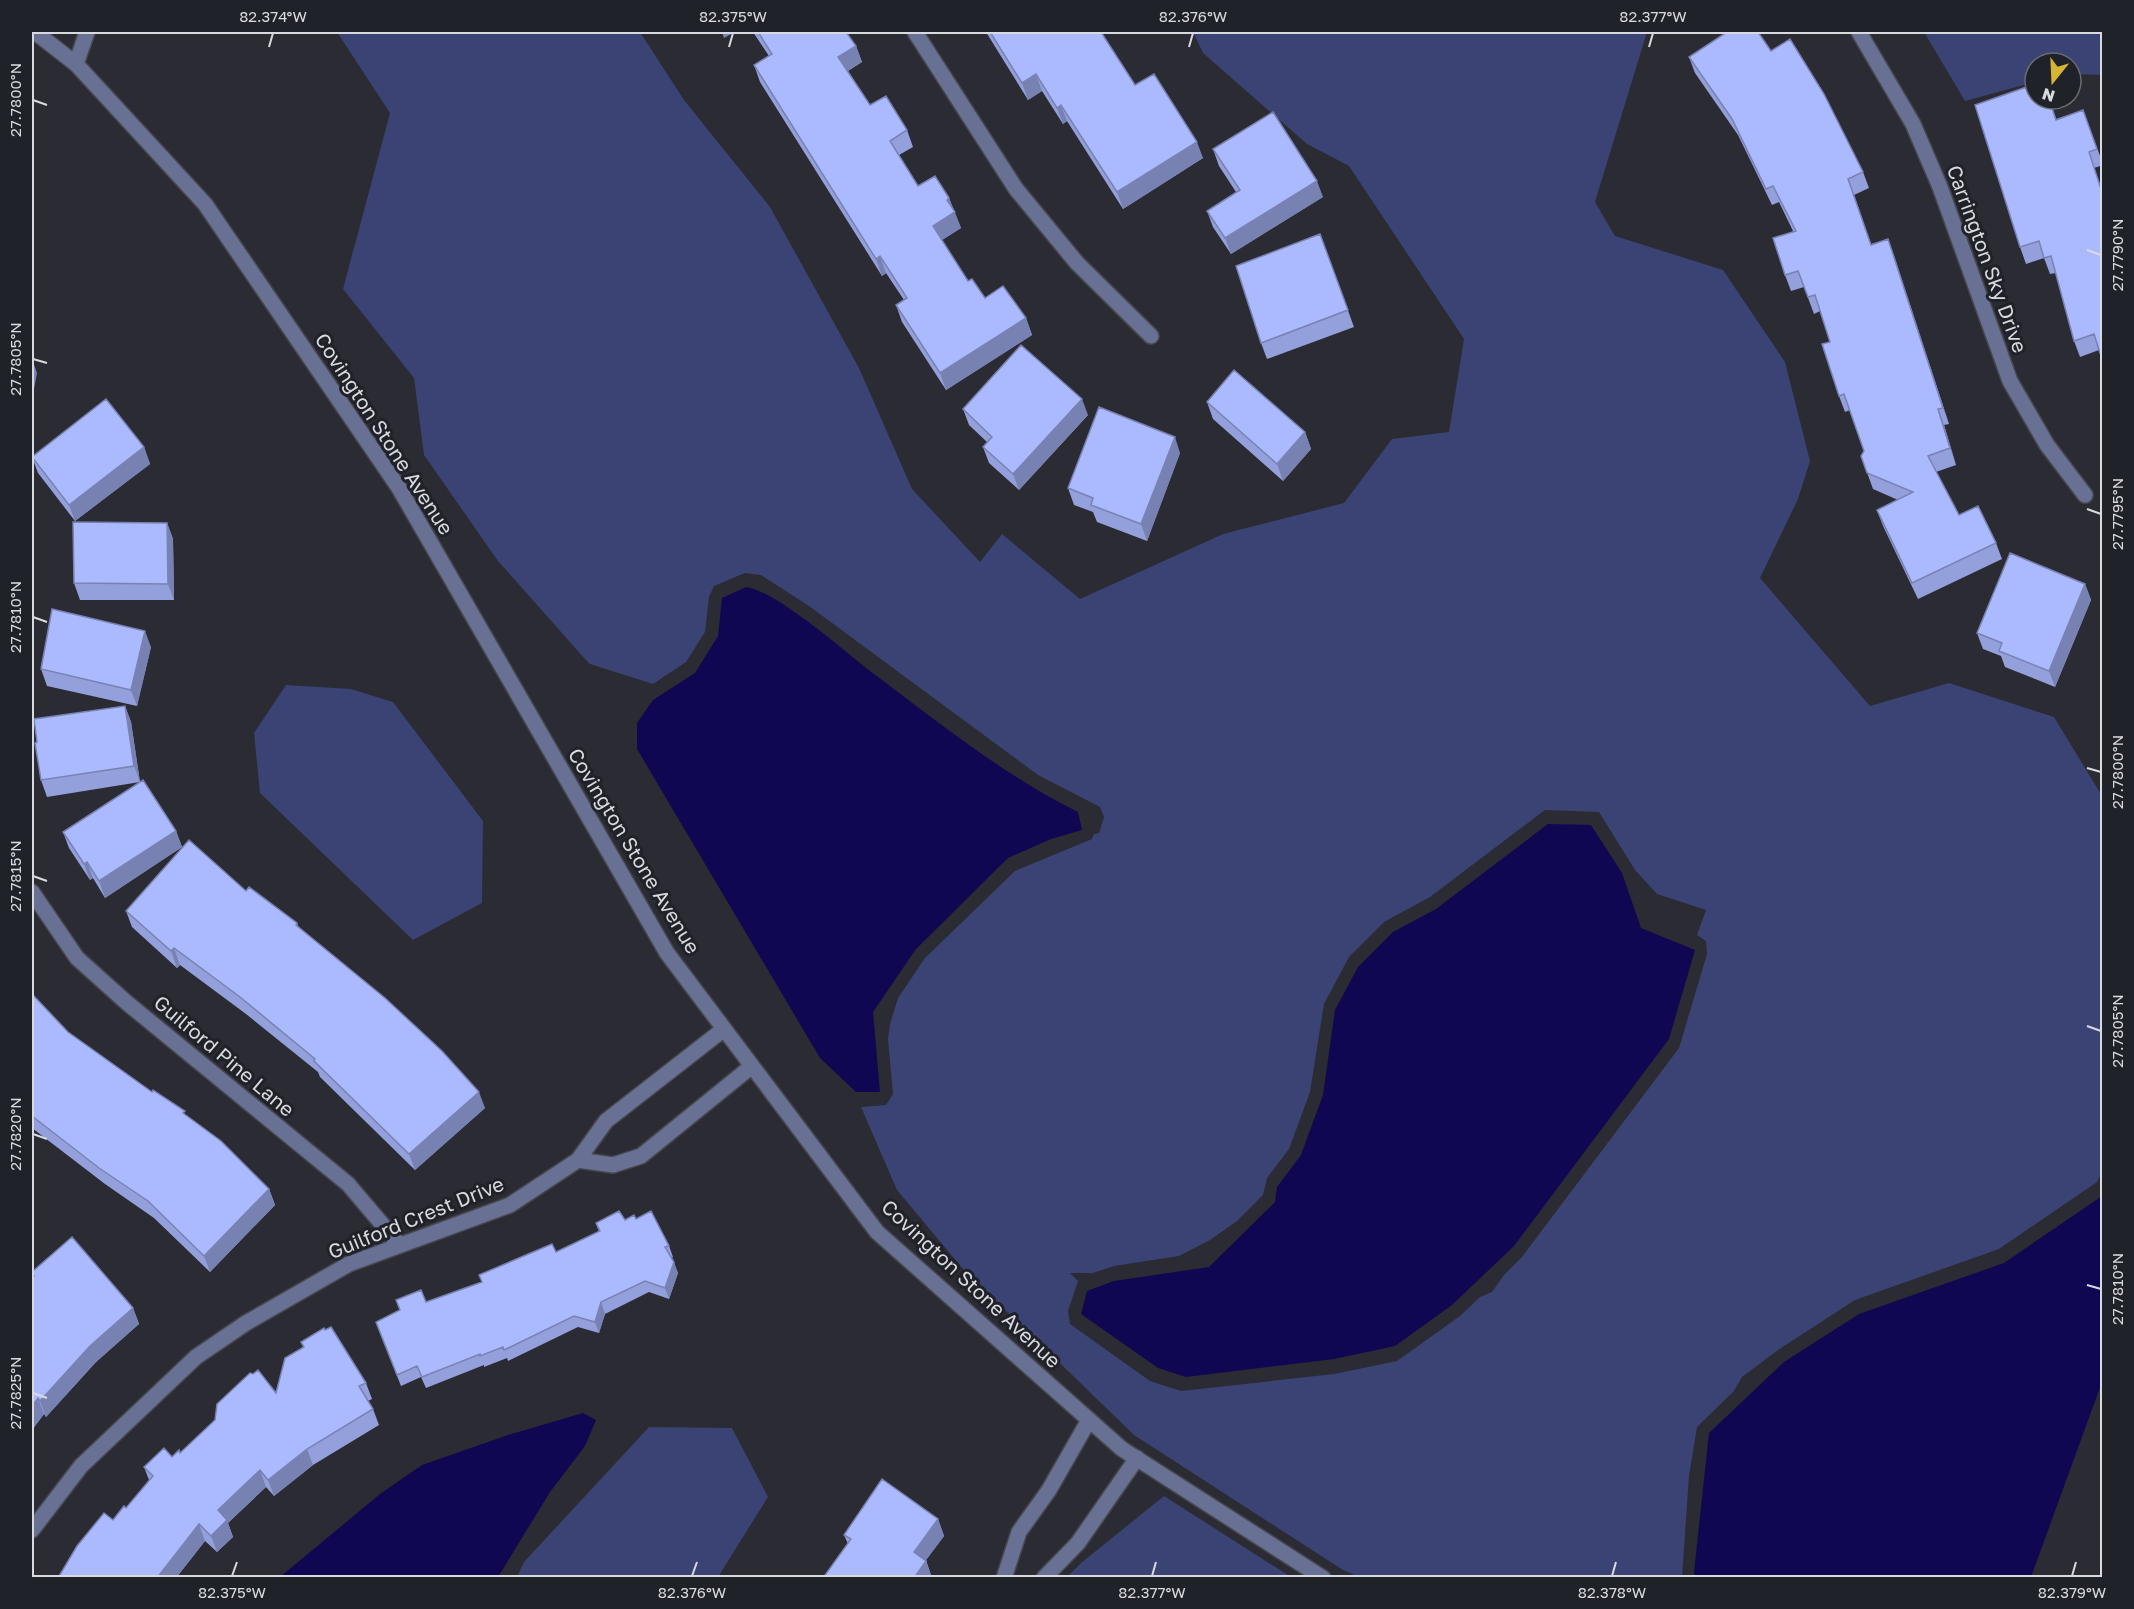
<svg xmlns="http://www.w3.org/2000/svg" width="2134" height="1609" font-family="'Golos Text',sans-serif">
	<rect width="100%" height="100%" fill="#2a2b33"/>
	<!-- green -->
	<path fill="#3a4373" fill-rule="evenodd" d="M 337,32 L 640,32 L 684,100 L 770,207 L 859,368 L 912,489 L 980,562 L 1002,534 L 1080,599 L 1223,534 L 1344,503 L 1392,439 L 1449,432 L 1464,339 L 1349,166 L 1307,144 L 1203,53 L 1193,32 L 1647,32 L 1595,202 L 1615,236 L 1723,270 L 1785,362 L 1810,461 L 1798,499 L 1760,578 L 1870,706 L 1949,683 L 2054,717 L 2102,796 L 2102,1172 L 2097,1182 L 1999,1249 L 1855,1300 L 1778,1350 L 1742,1377 L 1734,1391 L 1697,1427 L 1689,1476 L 1682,1577 L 1359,1577 L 1343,1570 L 1134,1435 L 963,1269 L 897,1190 L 861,1107 L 886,1105 L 893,1094 L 888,1039 L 890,1024 L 898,998 L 925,958 L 1015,871 L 1092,839 L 1094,834 L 1099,833 L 1104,817 L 1100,807 L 1038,775 L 809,606 L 761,575 L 745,573 L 714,586 L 709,597 L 705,632 L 686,662 L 653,684 L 590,664 L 585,659 L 498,561 L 424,455 L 414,378 L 343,289 L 390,113 ZM 1545,810 L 1599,812 L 1635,870 L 1657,894 L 1706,910 L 1697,935 L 1706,941 L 1707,954 L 1679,1048 L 1522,1257 L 1504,1275 L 1492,1292 L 1480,1297 L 1460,1316 L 1397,1361 L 1334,1374 L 1181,1391 L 1150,1381 L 1070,1324 L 1068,1311 L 1078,1281 L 1070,1273 L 1093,1273 L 1114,1266 L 1179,1256 L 1210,1240 L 1237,1221 L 1263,1195 L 1267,1178 L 1289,1149 L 1310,1092 L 1324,1004 L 1349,957 L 1384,922 L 1430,897 Z
		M 1924,32 L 2102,32 L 2102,75 L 2071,74 L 2071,63 L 2035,63 L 2035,82 L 1965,101 Z
		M 286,685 L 351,689 L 393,702 L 483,821 L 482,903 L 413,940 L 260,793 L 254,733 Z
		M 649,1427 L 732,1428 L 768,1497 L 718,1577 L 517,1577 L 524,1562 Z
		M 1164,1496 L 1291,1577 L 1067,1577 L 1081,1563 Z"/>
	<!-- water -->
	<path fill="#100752" d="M 746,587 C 776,591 843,650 870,671 C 937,721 1003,775 1078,812 L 1082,830 L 1051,839 L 1008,858 L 916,949 L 873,1012 L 880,1092 L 856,1092 L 820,1058 L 637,749 L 637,723 L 653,700 L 695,673 L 718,636 L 722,598 Z
		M 1548,824 L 1591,825 L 1622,873 L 1641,928 L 1695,950 L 1669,1039 L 1514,1246 L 1452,1305 L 1395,1346 L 1334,1359 L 1186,1377 L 1158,1368 L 1081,1314 L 1087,1291 L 1114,1281 L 1209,1267 L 1275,1202 L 1277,1187 L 1301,1155 L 1323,1095 L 1335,1010 L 1358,967 L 1393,932 L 1436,909 Z
		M 2102,1196 L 2102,1382 L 2031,1577 L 1695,1577 L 1694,1572 L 1709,1433 L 1784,1362 L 1859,1314 L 2004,1263 Z
		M 583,1413 L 596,1420 L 585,1446 L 550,1492 L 498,1577 L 280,1577 L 380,1494 L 422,1465 L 508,1435 Z"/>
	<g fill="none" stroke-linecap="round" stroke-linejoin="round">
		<defs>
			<path id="minor" d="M 35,32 L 76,64 L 205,204 L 399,488 L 667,953 L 877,1232 L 1122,1449 L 1323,1578
				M 915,32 L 1016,189 L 1077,263 L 1151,336
				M 1859,32 L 1913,124 L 1940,187 L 2010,381 L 2047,445 L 2085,495
				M 76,64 L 87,32
				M 32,892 L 77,958 L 126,1002 L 348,1184 L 399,1244
				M 724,1029 L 606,1121 L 578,1160 L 613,1165 L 641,1156 L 752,1066
				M 32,1530 L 81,1466 L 196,1357 L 246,1323 L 349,1264 L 510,1205 L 578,1160
				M 1004,1578 L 1019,1532 L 1049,1490 L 1089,1420
				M 1044,1578 L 1078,1543 L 1137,1458"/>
		</defs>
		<!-- minor casing -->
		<use href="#minor" stroke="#46474f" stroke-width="18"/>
		<!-- minor -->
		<use href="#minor" stroke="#687094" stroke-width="15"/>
	</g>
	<!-- wall -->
	<path fill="#93a0db" d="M 753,32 L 846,32 L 856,46 L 862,62 L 848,71 L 870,105 L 907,130 L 913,147 L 899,155 L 918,186 L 949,198 L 961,228 L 942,240 L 968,281 L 985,298 L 1026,318 L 1032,335 L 946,390 L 902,322 L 896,305 L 904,300 L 886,273 L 882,276 L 760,82 L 754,65 L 769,56 Z
		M 986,32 L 1101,32 L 1135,85 L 1203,158 L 1123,209 L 1067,121 L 1063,124 L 1042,91 L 1028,100 Z
		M 1771,51 L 1863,172 L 1869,188 L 1854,195 L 1871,244 L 1888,239 L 1949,424 L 1944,425 L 1956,465 L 1936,472 L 1959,515 L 1996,543 L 2002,559 L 1918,599 L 1883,526 L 1877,510 L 1898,500 L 1873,489 L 1861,456 L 1864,451 L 1850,410 L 1845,412 L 1839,396 L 1830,342 L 1820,311 L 1814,314 L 1804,287 L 1791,291 L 1785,275 L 1793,231 L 1779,202 L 1772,205 L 1738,135 L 1695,73 L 1689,57 Z
		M 2083,110 L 2103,164 L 2103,165 L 2094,168 L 2103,193 L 2103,359 L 2099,350 L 2080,357 L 2074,341 L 2056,273 L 2050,274 L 2044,258 L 2026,264 L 2020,247 L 2056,119 Z
		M 1213,149 L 1323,197 L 1231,254 L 1213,227 L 1207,211 L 1236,192 L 1219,166 Z
		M 1320,234 L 1354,327 L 1267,359 L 1261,343 Z
		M 1207,402 L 1305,432 L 1311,449 L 1283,481 L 1213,419 Z
		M 963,409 L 1088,415 L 1019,490 L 989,463 L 983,447 L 987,442 L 969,425 Z
		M 144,447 L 150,464 L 75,521 L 38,473 L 32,457 Z
		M 1180,453 L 1147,541 L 1097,522 L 1093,512 L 1074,505 L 1068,488 Z
		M 167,523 L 173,539 L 174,600 L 80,600 L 74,583 Z
		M 2085,584 L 2091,600 L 2055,687 L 2005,667 L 2001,656 L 1983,649 L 1977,633 Z
		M 151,647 L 137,706 L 47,686 L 41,669 Z
		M 125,706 L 131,722 L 140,782 L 176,831 L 182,847 L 105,898 L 93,878 L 90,880 L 69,848 L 63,832 L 140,782 L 47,797 L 41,780 Z
		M 246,891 L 297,923 L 299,928 L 485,1108 L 415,1170 L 320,1077 L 318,1072 L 246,1014 L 180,965 L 177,968 L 132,927 L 126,911 Z
		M 32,994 L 68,1032 L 186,1116 L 269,1189 L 275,1205 L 210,1272 L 154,1218 L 105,1184 L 32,1128 Z
		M 636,1219 L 669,1246 L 673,1257 L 671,1258 L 678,1273 L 669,1299 L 649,1292 L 605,1314 L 599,1333 L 578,1327 L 508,1361 L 507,1358 L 484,1367 L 484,1365 L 426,1388 L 421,1377 L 401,1386 L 380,1333 L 426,1302 L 482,1282 L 556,1252 L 599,1232 L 596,1223 Z
		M 32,1273 L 133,1308 L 139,1324 L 96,1362 L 46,1417 L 44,1414 L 32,1430 L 33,1277 Z
		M 325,1330 L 366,1383 L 372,1399 L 368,1401 L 373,1409 L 379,1425 L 313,1465 L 274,1496 L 266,1487 L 228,1523 L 233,1537 L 217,1552 L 205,1541 L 176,1578 L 58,1578 L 113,1520 L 126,1508 L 149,1480 L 144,1467 L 180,1453 L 276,1393 L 303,1347 L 301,1342 Z
		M 938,1519 L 944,1536 L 926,1560 L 932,1578 L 823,1578 L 848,1544 L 844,1535 Z"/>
	<!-- shaded-wall -->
	<path fill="#7882b2" d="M 722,32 L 735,32 L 724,38 Z
		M 856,46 L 862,62 L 844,73 L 838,57 Z
		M 1036,74 L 1042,91 L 1028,100 L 1022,83 Z
		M 1061,105 L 1067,121 L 1063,124 L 1057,108 Z
		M 1197,142 L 1203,158 L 1123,209 L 1117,192 Z
		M 1317,181 L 1323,197 L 1231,254 L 1225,238 Z
		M 949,198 L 961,228 L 939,242 L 933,226 L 947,200 Z
		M 1888,239 L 1894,255 L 1949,424 L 1943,408 Z
		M 880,256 L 886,273 L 882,276 L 876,259 Z
		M 1026,318 L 1032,335 L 946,390 L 940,373 Z
		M 32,359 L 37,373 L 32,400 Z
		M 1082,399 L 1088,415 L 1019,490 L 1013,474 Z
		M 1938,409 L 1944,425 L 1956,465 L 1950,448 Z
		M 1305,432 L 1311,449 L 1283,481 L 1277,464 Z
		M 1175,437 L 1180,453 L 1147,541 L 1141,524 Z
		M 144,447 L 150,464 L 75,521 L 69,505 Z
		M 167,523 L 173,539 L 174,600 L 168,584 Z
		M 2085,584 L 2091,600 L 2055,687 L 2049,671 Z
		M 145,631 L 151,647 L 137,706 L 131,690 Z
		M 125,706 L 131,722 L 140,782 L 134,766 Z
		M 176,831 L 182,847 L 105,898 L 99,881 Z
		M 87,862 L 93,878 L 90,880 L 84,864 Z
		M 174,948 L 180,965 L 177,968 L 171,951 Z
		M 479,1092 L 485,1108 L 415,1170 L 409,1154 Z
		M 269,1189 L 275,1205 L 210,1272 L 204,1256 Z
		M 674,1262 L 678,1273 L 669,1299 L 665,1288 Z
		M 601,1302 L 605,1314 L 599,1333 L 595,1322 Z
		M 133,1308 L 139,1324 L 96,1362 L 46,1417 L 40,1401 L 90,1346 Z
		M 38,1398 L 44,1414 L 32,1430 L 32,1406 Z
		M 307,1449 L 313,1465 L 274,1496 L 268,1480 Z
		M 260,1470 L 266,1487 L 228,1523 L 233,1537 L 217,1552 L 211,1536 L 218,1510 Z
		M 938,1519 L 944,1536 L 920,1568 L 914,1552 Z
		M 199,1524 L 205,1541 L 176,1578 L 157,1578 Z
		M 926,1561 L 932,1578 L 914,1578 Z"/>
	<!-- building -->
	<path fill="#abbaff" stroke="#7882b2" stroke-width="1.5" d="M 758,32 L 846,32 L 856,46 L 838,57 L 870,105 L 886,96 L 907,130 L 890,141 L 918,186 L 935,176 L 949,198 L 947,200 L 955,212 L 933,226 L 968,281 L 972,279 L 985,298 L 1003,286 L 1026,318 L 940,373 L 896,305 L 907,298 L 880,256 L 876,259 L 754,65 L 772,54 Z
		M 990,32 L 1101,32 L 1135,85 L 1154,74 L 1197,142 L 1117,192 L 1061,105 L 1057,108 L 1036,74 L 1022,83 Z
		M 1727,32 L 1758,32 L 1771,51 L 1790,39 L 1824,94 L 1863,172 L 1848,179 L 1871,245 L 1888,239 L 1943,408 L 1938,409 L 1950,448 L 1928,456 L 1959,515 L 1978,506 L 1996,543 L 1912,583 L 1877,510 L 1913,492 L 1867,473 L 1861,456 L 1864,451 L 1844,394 L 1839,396 L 1822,344 L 1830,342 L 1815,295 L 1808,297 L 1798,271 L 1785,275 L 1773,238 L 1796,231 L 1773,186 L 1766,189 L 1732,119 L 1689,57 Z
		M 2035,84 L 2035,99 L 2049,99 L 2056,120 L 2083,110 L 2097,149 L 2089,152 L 2103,195 L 2103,352 L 2100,353 L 2094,334 L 2074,341 L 2051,256 L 2044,258 L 2039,241 L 2020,247 L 1975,105 Z
		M 1273,112 L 1317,181 L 1225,238 L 1207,211 L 1240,190 L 1213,149 Z
		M 1320,234 L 1348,310 L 1261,343 L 1236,266 Z
		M 1021,345 L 1082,399 L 1013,474 L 983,447 L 992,437 L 963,409 Z
		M 1234,370 L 1305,432 L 1277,464 L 1207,402 Z
		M 106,399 L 144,447 L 69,505 L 32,457 Z
		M 1099,407 L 1175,437 L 1141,524 L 1091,505 L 1093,498 L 1068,488 Z
		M 73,522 L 167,523 L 168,584 L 74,583 Z
		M 2010,553 L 2085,584 L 2049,671 L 1999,651 L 2002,643 L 1977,633 Z
		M 52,609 L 145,631 L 131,690 L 41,669 Z
		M 125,706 L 134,766 L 41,780 L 35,743 L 37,742 L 34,719 Z
		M 143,780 L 176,831 L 99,881 L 87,862 L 84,864 L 63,832 Z
		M 189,840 L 246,891 L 249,887 L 297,923 L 296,925 L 385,998 L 442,1051 L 479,1092 L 409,1154 L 314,1061 L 315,1059 L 240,997 L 174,948 L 171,951 L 126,911 Z
		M 32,994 L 68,1032 L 152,1092 L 153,1090 L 185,1111 L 183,1113 L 221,1141 L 269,1189 L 204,1256 L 148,1201 L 99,1168 L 32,1116 Z
		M 619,1211 L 625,1220 L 634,1215 L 636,1219 L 651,1211 L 669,1246 L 665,1247 L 674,1262 L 665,1288 L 645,1281 L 601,1302 L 595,1322 L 574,1316 L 504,1350 L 503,1347 L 480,1356 L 480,1354 L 422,1377 L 417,1366 L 397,1375 L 376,1322 L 400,1310 L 396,1300 L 421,1290 L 426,1302 L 482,1282 L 479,1275 L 552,1244 L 556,1252 L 600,1231 L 596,1223 Z
		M 72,1237 L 133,1308 L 90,1346 L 40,1401 L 38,1398 L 32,1406 L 32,1278 L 34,1276 L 32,1272 Z
		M 331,1327 L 366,1383 L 359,1386 L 373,1409 L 307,1449 L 268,1480 L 260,1470 L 218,1510 L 227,1520 L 211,1536 L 199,1524 L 157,1578 L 58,1578 L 77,1546 L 104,1513 L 113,1520 L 124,1506 L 126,1508 L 153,1476 L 144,1467 L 164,1448 L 172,1457 L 179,1450 L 180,1453 L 215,1420 L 217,1404 L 250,1373 L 253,1374 L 258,1370 L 276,1393 L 285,1358 L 304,1347 L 301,1342 L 324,1328 L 325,1330 Z
		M 882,1479 L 938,1519 L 914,1552 L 926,1561 L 914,1578 L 904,1578 L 902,1576 L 901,1578 L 823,1578 L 851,1539 L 844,1535 Z"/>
	<!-- ticks -->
	<path fill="none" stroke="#d9dadf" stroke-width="2" d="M 269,47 L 273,33M 729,47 L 733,33M 1189,47 L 1193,33M 1649,47 L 1653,33M 33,100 L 47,105M 2087,250 L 2101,255M 33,359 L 47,363M 2087,509 L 2101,514M 33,617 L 47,622M 2087,768 L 2101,772M 33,876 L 47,881M 2087,1026 L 2101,1031M 33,1134 L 47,1139M 2087,1285 L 2101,1289M 33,1393 L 47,1398M 232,1576 L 237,1562M 692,1576 L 697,1562M 1152,1576 L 1156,1562M 1612,1576 L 1616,1562M 2072,1576 L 2076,1562"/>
	<g text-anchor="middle" stroke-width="6" stroke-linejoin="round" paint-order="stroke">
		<!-- street labels -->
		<g font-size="20" fill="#d9dadf" stroke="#202229">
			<text transform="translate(1987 259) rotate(70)" y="7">Carrington Sky Drive</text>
			<text transform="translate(384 434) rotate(57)" y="7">Covington Stone Avenue</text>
			<text transform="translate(634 851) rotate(59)" y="7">Covington Stone Avenue</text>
			<text transform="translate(224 1056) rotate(40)" y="7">Guilford Pine Lane</text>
			<text transform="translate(416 1218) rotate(-22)" y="7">Guilford Crest Drive</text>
			<text transform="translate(971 1284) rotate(43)" y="7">Covington Stone Avenue</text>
		</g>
	</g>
	<!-- border -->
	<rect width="2134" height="1609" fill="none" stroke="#202229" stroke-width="66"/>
	<!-- north arrow -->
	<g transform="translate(2053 81) rotate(198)"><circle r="28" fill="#202229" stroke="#6a6c72" stroke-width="1.5"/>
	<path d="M0-4.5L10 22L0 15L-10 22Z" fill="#d5b534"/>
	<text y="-9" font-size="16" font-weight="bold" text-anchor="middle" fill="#d9dadf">N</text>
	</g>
	<rect x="33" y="33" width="2068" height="1543" fill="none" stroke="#d9dadf" stroke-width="2"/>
	<g font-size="15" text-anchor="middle" fill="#d9dadf">
		<text x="273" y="22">82.374°W</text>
		<text x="733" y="22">82.375°W</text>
		<text x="1193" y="22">82.376°W</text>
		<text x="1653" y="22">82.377°W</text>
		<text transform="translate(16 100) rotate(-90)" y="5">27.7800°N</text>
		<text transform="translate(2118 255) rotate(-90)" y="5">27.7790°N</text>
		<text transform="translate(16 359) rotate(-90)" y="5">27.7805°N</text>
		<text transform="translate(2118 514) rotate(-90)" y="5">27.7795°N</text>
		<text transform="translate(16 617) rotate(-90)" y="5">27.7810°N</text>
		<text transform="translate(2118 772) rotate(-90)" y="5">27.7800°N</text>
		<text transform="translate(16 876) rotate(-90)" y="5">27.7815°N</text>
		<text transform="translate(2118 1031) rotate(-90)" y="5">27.7805°N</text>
		<text transform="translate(16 1134) rotate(-90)" y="5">27.7820°N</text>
		<text transform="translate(2118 1289) rotate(-90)" y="5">27.7810°N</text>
		<text transform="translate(16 1393) rotate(-90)" y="5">27.7825°N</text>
		<text x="232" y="1598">82.375°W</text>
		<text x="692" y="1598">82.376°W</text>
		<text x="1152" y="1598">82.377°W</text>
		<text x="1612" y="1598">82.378°W</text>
		<text x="2072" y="1598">82.379°W</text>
	</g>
</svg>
